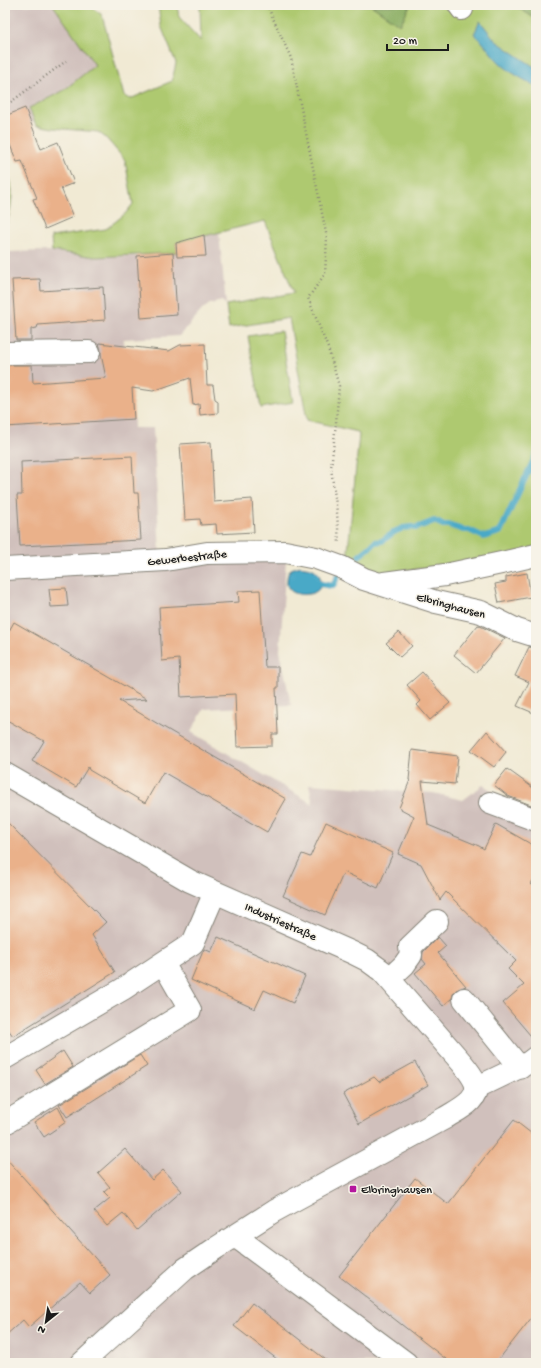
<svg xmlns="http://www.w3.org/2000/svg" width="541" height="1368" font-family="'Gochi Hand',sans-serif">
	<rect width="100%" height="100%" fill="#f7f3e8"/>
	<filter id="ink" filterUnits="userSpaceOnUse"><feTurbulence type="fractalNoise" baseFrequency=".025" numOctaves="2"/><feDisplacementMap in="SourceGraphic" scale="8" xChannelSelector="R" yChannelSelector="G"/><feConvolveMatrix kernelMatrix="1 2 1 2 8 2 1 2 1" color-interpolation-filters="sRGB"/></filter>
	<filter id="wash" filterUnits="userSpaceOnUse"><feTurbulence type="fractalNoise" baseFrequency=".012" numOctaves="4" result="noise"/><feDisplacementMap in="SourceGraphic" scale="16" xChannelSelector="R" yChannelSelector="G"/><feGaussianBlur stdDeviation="0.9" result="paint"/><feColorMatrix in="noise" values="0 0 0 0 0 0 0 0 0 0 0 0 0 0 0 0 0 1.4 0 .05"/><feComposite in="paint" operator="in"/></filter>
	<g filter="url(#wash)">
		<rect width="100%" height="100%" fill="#f1ead4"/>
		<!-- industrial -->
		<path fill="#d0c0bc" d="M 5,5 L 53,5 L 96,65 L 78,94 L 31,123 L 5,133 Z
			M 219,233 L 226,305 L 222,301 L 210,304 L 204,308 L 179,336 L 124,339 L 120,367 L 133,404 L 134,428 L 153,428 L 160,552 L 179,564 L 286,559 L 280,651 L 291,705 L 204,709 L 191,732 L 313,804 L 309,784 L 433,793 L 463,800 L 483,785 L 519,807 L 536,813 L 536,1363 L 18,1363 L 5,1354 L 5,252 L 52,251 L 96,257 L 137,256 L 204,235 Z"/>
		<!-- green -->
		<path fill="#aec96f" stroke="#657246" d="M 53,5 L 89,5 L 102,15 L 124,96 L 130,99 L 172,81 L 176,63 L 161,26 L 158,5 L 177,5 L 179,17 L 201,41 L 200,5 L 371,5 L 400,25 L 410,5 L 514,5 L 536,19 L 536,547 L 522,554 L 374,575 L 347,562 L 359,435 L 358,432 L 307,420 L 289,318 L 229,328 L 226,305 L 294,293 L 265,221 L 176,243 L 177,252 L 173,253 L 96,257 L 52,251 L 51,237 L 106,229 L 125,214 L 133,204 L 125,160 L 106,138 L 98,132 L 53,128 L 36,125 L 29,108 L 63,91 L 95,65 Z
			M 5,169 C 17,186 11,211 5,229 Z
			M 281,331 L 293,402 L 261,408 L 248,336 Z"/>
		<!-- forest -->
		<path fill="#8aad62" stroke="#53643f" d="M 371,5 L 410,5 L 400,25 Z
			M 514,5 L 536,5 L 536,19 Z
			M 5,1354 L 18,1363 L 5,1363 Z"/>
		<!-- water -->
		<path fill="#48a9c7" stroke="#326272" d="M 480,21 L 496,41 L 536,68 L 536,86 C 524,80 509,72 499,62 C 490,53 484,42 474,34 Z
			M 300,566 C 304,567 309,567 313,569 C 321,572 325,588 315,592 C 305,597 285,595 287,580 C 287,577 288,571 291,569 C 293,568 298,567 300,566 Z"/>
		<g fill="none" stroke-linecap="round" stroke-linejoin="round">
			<!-- stream -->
			<path stroke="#48a9c7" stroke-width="6" d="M 359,556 L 369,548 L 375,542 L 382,541 L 394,532 L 403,528 L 411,527 L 416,528 L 434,521 L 443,525 L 448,525 L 463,530 L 469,530 L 484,537 L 500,532 L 536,455
				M 321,584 L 333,586 L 338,576"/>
		</g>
		<g id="blocks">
			<!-- building -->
			<path fill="#eab18a" d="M 25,108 L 41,149 L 58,142 L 74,183 L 61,188 L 73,217 L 45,229 L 33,199 L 37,198 L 22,161 L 17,162 L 5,133 L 5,116 Z
				M 204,235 L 206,256 L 177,257 L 176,243 Z
				M 173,253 L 177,315 L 141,318 L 137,256 Z
				M 40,279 L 41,291 L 103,287 L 105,320 L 38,325 L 37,328 L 31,329 L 31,340 L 16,340 L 12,280 Z
				M 99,343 L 169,351 L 180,345 L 205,344 L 207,385 L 213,385 L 215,399 L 218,401 L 218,413 L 200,415 L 199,404 L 193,405 L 190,378 L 153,391 L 132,388 L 134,419 L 5,427 L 5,365 L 32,365 L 33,383 L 106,378 L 101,354 L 101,351 Z
				M 211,442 L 214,502 L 252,499 L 254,532 L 217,534 L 216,524 L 201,525 L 200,519 L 185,520 L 180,444 Z
				M 132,456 L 134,493 L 138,493 L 141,540 L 20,546 L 17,495 L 22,495 L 21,462 Z
				M 527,573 L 531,597 L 499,603 L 495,584 L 506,582 L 506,577 Z
				M 66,588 L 68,606 L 51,607 L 49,589 Z
				M 260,590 L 265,667 L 278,667 L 278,688 L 276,688 L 278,734 L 272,734 L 272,746 L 237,747 L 235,694 L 181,697 L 179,659 L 162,661 L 159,607 L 239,602 L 238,591 Z
				M 14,622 L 147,699 L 119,701 L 286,799 L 267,832 L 163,772 L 145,803 L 89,770 L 88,767 L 76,787 L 32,761 L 44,741 L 5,719 L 5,638 Z
				M 478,625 L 505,638 L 476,673 L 454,655 Z
				M 399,632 L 412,646 L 400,657 L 386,643 Z
				M 529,647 L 536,648 L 536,714 L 517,706 L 529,682 L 515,676 Z
				M 422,672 L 450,703 L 430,720 L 417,705 L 421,701 L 407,685 Z
				M 487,731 L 506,752 L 494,767 L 471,750 Z
				M 412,750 L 458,756 L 455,784 L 422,781 L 428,825 L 479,846 L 484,849 L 496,824 L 536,847 L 536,875 L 531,884 L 536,889 L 536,1042 L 503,1003 L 524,985 L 508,969 L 516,961 L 446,892 L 440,900 L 421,864 L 398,854 L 414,816 L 399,808 L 410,780 L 409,780 Z
				M 507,769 L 536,790 L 536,807 L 508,796 L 494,785 Z
				M 5,820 L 106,922 L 92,935 L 115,972 L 13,1036 L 5,1025 Z
				M 326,822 L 393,853 L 378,888 L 344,872 L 325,915 L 283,896 L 302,854 L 310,857 Z
				M 218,937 L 305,976 L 293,1003 L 264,990 L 255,1009 L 191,980 L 204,949 L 211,952 Z
				M 438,937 L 446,946 L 438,953 L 466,986 L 456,990 L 453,994 L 452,998 L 443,1006 L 415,973 L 426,964 L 422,959 L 423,952 Z
				M 63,1051 L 73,1067 L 45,1084 L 36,1070 Z
				M 140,1055 L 147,1066 L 67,1117 L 59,1105 Z
				M 415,1062 L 428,1085 L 359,1124 L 343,1094 L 374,1077 L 379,1082 Z
				M 58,1107 L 66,1122 L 44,1137 L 34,1122 Z
				M 514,1120 L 536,1137 L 536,1312 L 496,1363 L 451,1363 L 339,1276 L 415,1178 L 448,1204 Z
				M 125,1149 L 152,1180 L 163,1170 L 182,1191 L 137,1230 L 123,1213 L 107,1226 L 94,1211 L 110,1198 L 104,1192 L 110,1187 L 98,1173 Z
				M 5,1157 L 110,1275 L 90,1293 L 80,1282 L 29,1327 L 23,1320 L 5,1336 Z
				M 252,1303 L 330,1363 L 282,1363 L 234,1326 Z"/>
		</g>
	</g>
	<g filter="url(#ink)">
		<use href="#blocks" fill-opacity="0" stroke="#868378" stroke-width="1"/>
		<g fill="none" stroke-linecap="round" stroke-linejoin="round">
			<defs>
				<path id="minor" d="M 459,5 L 462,9
					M 5,353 L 89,352
					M 5,569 L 166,560 L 207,553 L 285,552 L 316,558 L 341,567 L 364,579 L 436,602 L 481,612 L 517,630 L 536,636
					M 384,583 L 445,575 L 506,562 L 536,555
					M 5,774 L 190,881 L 353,953 L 367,960 L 382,971 L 462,1063 C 467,1069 472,1075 475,1082 C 482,1100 457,1110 445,1118 L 274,1211 L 216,1248 L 185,1269 L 82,1363
					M 490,803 L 536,820
					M 389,979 L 404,965 L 411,955 L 410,947 L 437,921
					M 464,999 L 520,1068
					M 5,1058 L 123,989 L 193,943 L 215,892
					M 476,1088 L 528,1063 L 536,1057
					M 7,1122 L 190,1010 L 163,963
					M 235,1236 L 406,1363"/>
			</defs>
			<!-- minor casing -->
			<use href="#minor" stroke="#868378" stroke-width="24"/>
			<!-- path -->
			<path stroke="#868378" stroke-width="2.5" stroke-dasharray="1 3" stroke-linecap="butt" d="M 267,5 L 291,58 L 327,238 L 325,274 L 308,298 L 328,348 L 339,386 L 336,423 L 331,468 L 337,512 L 339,544
				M 11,102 L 66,61
				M 5,1357 L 13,1363"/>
			<!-- minor -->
			<use href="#minor" stroke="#fff" stroke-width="22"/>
		</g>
	</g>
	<!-- markers -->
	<rect fill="#b5179e" stroke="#f7f3e8" stroke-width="1.5" x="349" y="1185" width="8" height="8" rx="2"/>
	<g text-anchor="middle" stroke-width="3" stroke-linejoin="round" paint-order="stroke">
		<!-- street labels -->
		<g font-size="12" fill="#1c1c1c" stroke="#f7f3e8">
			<text transform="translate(187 557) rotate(-6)" y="4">Gewerbestraße</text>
			<text transform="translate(451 605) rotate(15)" y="4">Elbringhausen</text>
			<text transform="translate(281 921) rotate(24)" y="4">Industriestraße</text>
		</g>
		<!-- poi labels -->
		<g font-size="12" fill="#1c1c1c" stroke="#f7f3e8" text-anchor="start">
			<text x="361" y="1193">Elbringhausen</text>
		</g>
	</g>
	<!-- margin -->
	<rect width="541" height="1368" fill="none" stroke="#f7f3e8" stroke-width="20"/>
	<!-- north arrow -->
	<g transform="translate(46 1322) rotate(210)" stroke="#f7f3e8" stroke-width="3" paint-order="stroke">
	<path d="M0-3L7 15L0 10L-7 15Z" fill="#1c1c1c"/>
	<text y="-6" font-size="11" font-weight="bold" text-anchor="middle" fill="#1c1c1c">N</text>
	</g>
	<!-- scale -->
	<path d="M387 44v6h61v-6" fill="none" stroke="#1c1c1c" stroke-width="2"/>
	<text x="393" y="44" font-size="12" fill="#1c1c1c" stroke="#f7f3e8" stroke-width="3" paint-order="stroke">20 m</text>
</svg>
